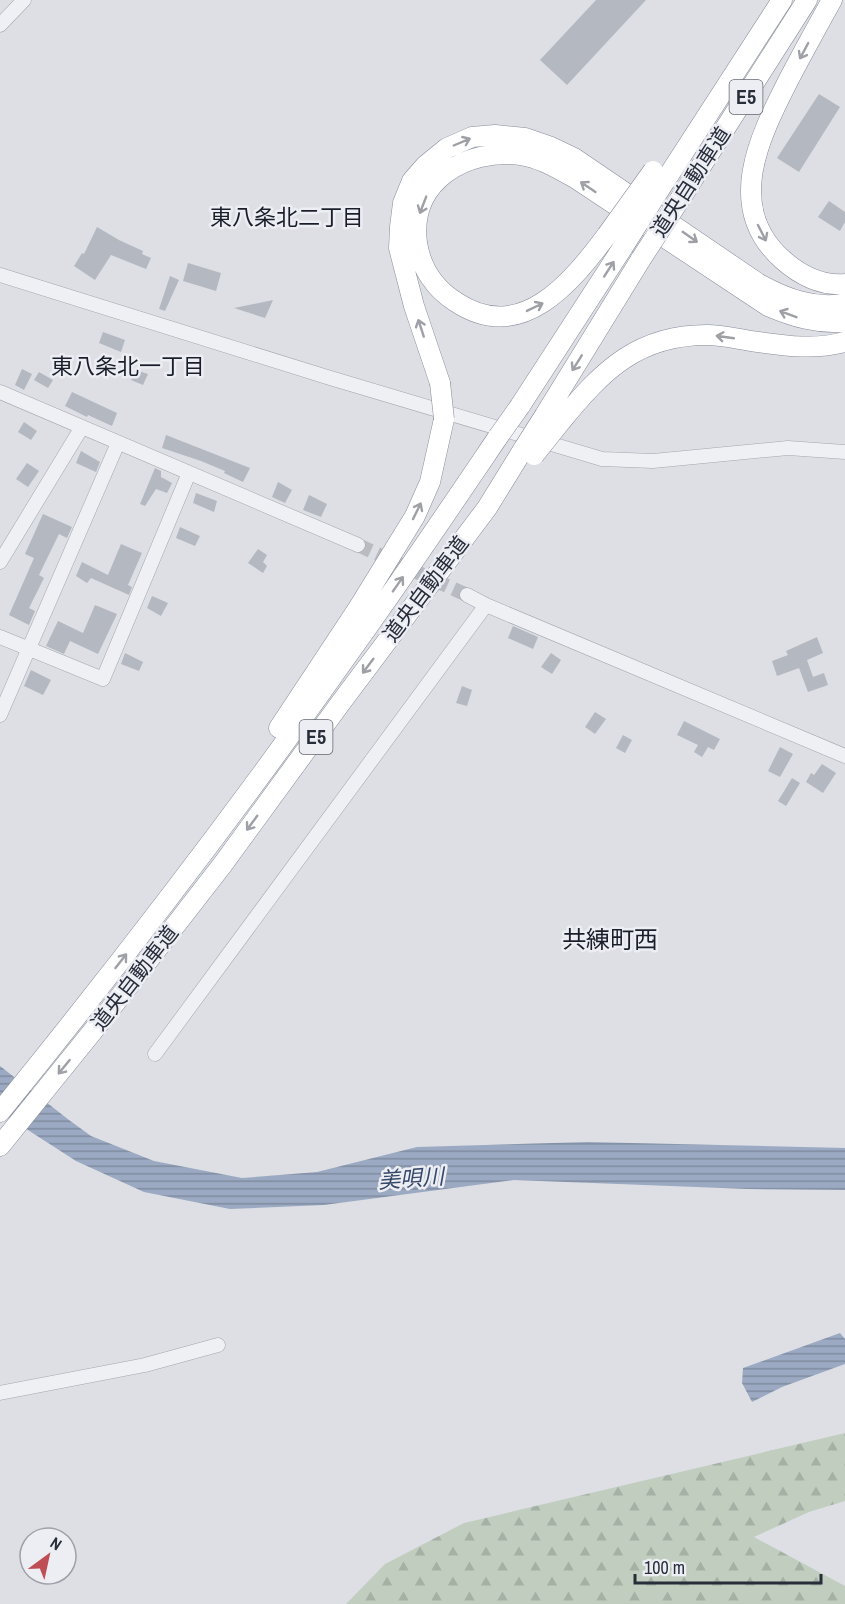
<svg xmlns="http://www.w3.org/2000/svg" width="845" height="1604" font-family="'Archivo Narrow','Noto Sans JP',sans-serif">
	<defs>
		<pattern id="forest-firs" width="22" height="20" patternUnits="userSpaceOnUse" patternTransform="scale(1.5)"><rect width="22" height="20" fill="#c1cebf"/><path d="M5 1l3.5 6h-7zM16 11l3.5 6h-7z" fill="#a6b1a5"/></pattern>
		<pattern id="water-rules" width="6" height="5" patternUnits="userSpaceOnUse" patternTransform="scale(1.5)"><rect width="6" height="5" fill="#9baac2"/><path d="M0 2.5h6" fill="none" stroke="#7e8b9f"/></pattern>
	</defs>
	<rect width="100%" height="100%" fill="#dddfe5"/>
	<!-- forest -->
	<path fill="url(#forest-firs)" d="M 845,1433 L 845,1501 L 809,1512 L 754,1537 L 845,1586 L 845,1604 L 346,1604 L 385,1564 L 464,1523 Z"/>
	<!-- water -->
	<path fill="url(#water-rules)" d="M 0,1066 L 69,1120 L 91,1136 L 154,1161 L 242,1178 L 317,1172 L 417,1147 L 588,1142 L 845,1148 L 845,1190 L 748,1189 L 514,1180 L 324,1205 L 230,1209 L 144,1192 L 76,1161 L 0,1112 Z
		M 840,1333 L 845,1339 L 845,1364 L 782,1387 L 752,1402 L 742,1383 L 743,1368 Z"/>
	<!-- building -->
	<path fill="#b4b8c1" d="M 596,0 L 646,0 L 567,85 L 540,60 Z
		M 819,94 L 840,107 L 799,172 L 777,158 Z
		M 829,201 L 845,212 L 845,222 L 840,231 L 818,217 Z
		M 97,227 L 119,240 L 143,251 L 142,254 L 151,258 L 146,269 L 111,255 L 95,280 L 74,266 L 82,253 L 84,254 Z
		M 188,263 L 221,273 L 216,291 L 183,281 Z
		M 170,276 L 179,280 L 165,311 L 159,309 Z
		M 273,300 L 265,318 L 234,308 Z
		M 103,332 L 125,340 L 121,352 L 99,343 Z
		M 22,369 L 32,374 L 24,390 L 15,385 Z
		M 135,370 L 148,374 L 143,385 L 131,380 Z
		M 39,372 L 53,380 L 48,388 L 34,380 Z
		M 72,392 L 117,413 L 112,426 L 88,415 L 87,417 L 65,406 Z
		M 24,422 L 37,431 L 31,440 L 18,432 Z
		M 166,435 L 250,468 L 243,482 L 224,473 L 225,471 L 201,461 L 162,448 Z
		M 81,451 L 100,462 L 96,472 L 76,463 Z
		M 27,463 L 39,471 L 28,487 L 16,479 Z
		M 155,468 L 161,471 L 161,477 L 172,483 L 167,493 L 156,489 L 145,506 L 140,504 Z
		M 278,482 L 292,490 L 285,503 L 272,497 Z
		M 196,493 L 217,501 L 214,512 L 193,503 Z
		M 309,495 L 327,504 L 321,517 L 303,510 Z
		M 43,514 L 72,527 L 67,538 L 59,534 L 39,575 L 44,578 L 29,608 L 35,611 L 29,625 L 9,615 L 34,558 L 25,554 Z
		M 180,527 L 200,536 L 195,546 L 176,538 Z
		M 121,544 L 142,553 L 128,585 L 132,587 L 129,595 L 91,578 L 87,583 L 76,576 L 82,562 L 108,575 Z
		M 258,549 L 267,555 L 263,562 L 267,566 L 263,573 L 248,563 Z
		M 152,596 L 168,603 L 161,616 L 147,608 Z
		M 95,605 L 117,614 L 98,654 L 70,641 L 64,654 L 46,646 L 58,621 L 83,633 Z
		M 513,626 L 538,637 L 533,649 L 508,638 Z
		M 817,637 L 823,653 L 807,660 L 813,677 L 824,673 L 828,685 L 808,692 L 799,668 L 777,676 L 772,661 L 788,655 L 786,651 Z
		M 125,653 L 143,662 L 139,671 L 121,664 Z
		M 551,653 L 561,660 L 552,674 L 541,667 Z
		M 31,670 L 51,680 L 43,695 L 24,686 Z
		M 462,686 L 472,690 L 467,706 L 456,703 Z
		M 595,712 L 606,719 L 595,734 L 585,727 Z
		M 684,721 L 720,739 L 714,750 L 708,747 L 702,757 L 694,752 L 698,745 L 677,735 Z
		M 623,735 L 632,740 L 625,753 L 616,748 Z
		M 780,747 L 793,754 L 780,777 L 768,771 Z
		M 822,764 L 836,773 L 823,793 L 806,782 L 811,773 L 814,775 Z
		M 792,778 L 800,783 L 786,806 L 778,801 Z"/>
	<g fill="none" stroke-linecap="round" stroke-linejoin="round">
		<!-- minor-tunnel -->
		<path stroke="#b9bbc3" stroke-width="14" stroke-dasharray="14 7" stroke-linecap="butt" d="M 358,545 L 467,595"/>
		<defs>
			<path id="minor" d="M 0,25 L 24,0
				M 0,275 L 327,377 L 602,459 L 653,461 L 788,448 L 845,452
				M 0,392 L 358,545
				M 0,562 L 82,427
				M 467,595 L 486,605 L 845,756
				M 0,637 L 103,679 L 189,473
				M 0,715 L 118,443
				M 155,1054 L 486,605
				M 0,1393 L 145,1365 L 218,1345"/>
			<path id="highway" d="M 832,0 C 817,27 802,54 788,81 C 759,138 724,208 783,260 C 800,275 821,286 845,284
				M 665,181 L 782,0
				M 684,193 L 807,0
				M 607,235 C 571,283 521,345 456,302 C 435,289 421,268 417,243 C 409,181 466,148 521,155 C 541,158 558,169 575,178 L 768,306 C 794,317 817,324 845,322
				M 440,383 L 414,306 L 399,248 L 400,227 L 403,203 L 412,181 L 425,166 L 447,148 L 472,137 L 495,135 L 525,138 L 551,147 L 574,158 L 759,284 C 787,299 813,309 845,304
				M 520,406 L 623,247
				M 545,415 L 641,259
				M 562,420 C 603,370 638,335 707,335 C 724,335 741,340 758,342 C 787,346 816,350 845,342
				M 279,728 L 359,607 L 415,516 L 430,482 L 444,419
				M 0,1112 C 125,958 245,801 359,639 C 407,572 452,505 498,437
				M 0,1146 L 101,1021 L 223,864 L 342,701 L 487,508 L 524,448"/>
		</defs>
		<!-- minor casing -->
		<use href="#minor" stroke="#a3a6ae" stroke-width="15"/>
		<!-- highway casing -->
		<use href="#highway" stroke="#868c9a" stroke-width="21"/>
		<!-- minor -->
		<use href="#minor" stroke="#eff0f4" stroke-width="14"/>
		<!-- highway -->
		<use href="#highway" stroke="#fff" stroke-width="20"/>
		<defs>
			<path id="highway-bridge" d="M 607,235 L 653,171
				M 623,247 L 665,181
				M 641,259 L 684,193
				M 440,383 L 444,419
				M 498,437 L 520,406
				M 524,448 L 545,415
				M 534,455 L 562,420"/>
		</defs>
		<!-- highway-bridge casing -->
		<use href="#highway-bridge" stroke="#868c9a" stroke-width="21" stroke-linecap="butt"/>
		<!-- highway-bridge -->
		<use href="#highway-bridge" stroke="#fff" stroke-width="20"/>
	</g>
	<!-- one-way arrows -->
	<defs><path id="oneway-shaft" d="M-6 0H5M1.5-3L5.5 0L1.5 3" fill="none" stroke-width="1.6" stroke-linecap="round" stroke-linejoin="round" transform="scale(1.5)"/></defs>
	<g stroke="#9ea0a6">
		<use href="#oneway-shaft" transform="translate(804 51) rotate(118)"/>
		<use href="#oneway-shaft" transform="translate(462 142) rotate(-23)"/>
		<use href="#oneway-shaft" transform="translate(588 187) rotate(-146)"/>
		<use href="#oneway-shaft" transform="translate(423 205) rotate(111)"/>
		<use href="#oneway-shaft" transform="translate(762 233) rotate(63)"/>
		<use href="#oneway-shaft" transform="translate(690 237) rotate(35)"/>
		<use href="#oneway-shaft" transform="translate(609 269) rotate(-57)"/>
		<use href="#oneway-shaft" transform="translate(535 307) rotate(-26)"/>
		<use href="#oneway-shaft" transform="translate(788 314) rotate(-159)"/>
		<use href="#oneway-shaft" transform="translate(421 328) rotate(-108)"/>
		<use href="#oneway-shaft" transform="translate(725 337) rotate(-172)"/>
		<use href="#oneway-shaft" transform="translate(577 363) rotate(122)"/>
		<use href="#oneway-shaft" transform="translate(417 511) rotate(-64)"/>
		<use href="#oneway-shaft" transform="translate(398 584) rotate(-55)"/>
		<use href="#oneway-shaft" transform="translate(368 666) rotate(127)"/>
		<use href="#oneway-shaft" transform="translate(252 823) rotate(126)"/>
		<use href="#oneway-shaft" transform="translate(121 961) rotate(-52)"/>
		<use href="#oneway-shaft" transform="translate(64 1067) rotate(129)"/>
	</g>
	<g text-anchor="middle" stroke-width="5" stroke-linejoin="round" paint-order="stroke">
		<!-- shield labels -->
		<g fill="#eceef3" stroke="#636772" stroke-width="1.5">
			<rect x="729.5" y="80" width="33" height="34" rx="4.5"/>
			<rect x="299.5" y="720" width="33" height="34" rx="4.5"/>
		</g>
		<g font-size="20" font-weight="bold" fill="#282d3a">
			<text x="746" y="104">E5</text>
			<text x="316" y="744">E5</text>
		</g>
		<!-- street labels -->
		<g font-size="21" fill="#282d3a" stroke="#eceef3">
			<text transform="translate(691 182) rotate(-57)" y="7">道央自動車道</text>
			<text transform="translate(426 589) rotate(-53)" y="7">道央自動車道</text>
			<text transform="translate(135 978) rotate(-52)" y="7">道央自動車道</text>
		</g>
		<!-- neighbourhood labels -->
		<g font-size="22" fill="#1a1e2a" stroke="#eceef3">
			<text x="287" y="225">東八条北二丁目</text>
			<text x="128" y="374">東八条北一丁目</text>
		</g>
		<!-- water labels -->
		<g font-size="22" font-style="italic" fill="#364969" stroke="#eceef3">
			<text transform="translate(411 1178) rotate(-4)" y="8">美唄川</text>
		</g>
		<!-- quarter labels -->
		<g font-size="24" fill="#1a1e2a" stroke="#eceef3">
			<text x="610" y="948">共練町西</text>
		</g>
	</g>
	<!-- north arrow -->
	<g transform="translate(48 1556) rotate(33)"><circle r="28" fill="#eceef3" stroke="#9ea1a9" stroke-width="1.5"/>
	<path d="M0-4.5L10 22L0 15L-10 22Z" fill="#bf4d54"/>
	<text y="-9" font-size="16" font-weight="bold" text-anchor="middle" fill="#282d3a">N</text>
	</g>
	<!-- scale -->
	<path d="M635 1574v9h186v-9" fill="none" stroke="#282d3a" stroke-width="3"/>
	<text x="644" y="1574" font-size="18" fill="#282d3a" stroke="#eceef3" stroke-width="4.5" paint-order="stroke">100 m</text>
</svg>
